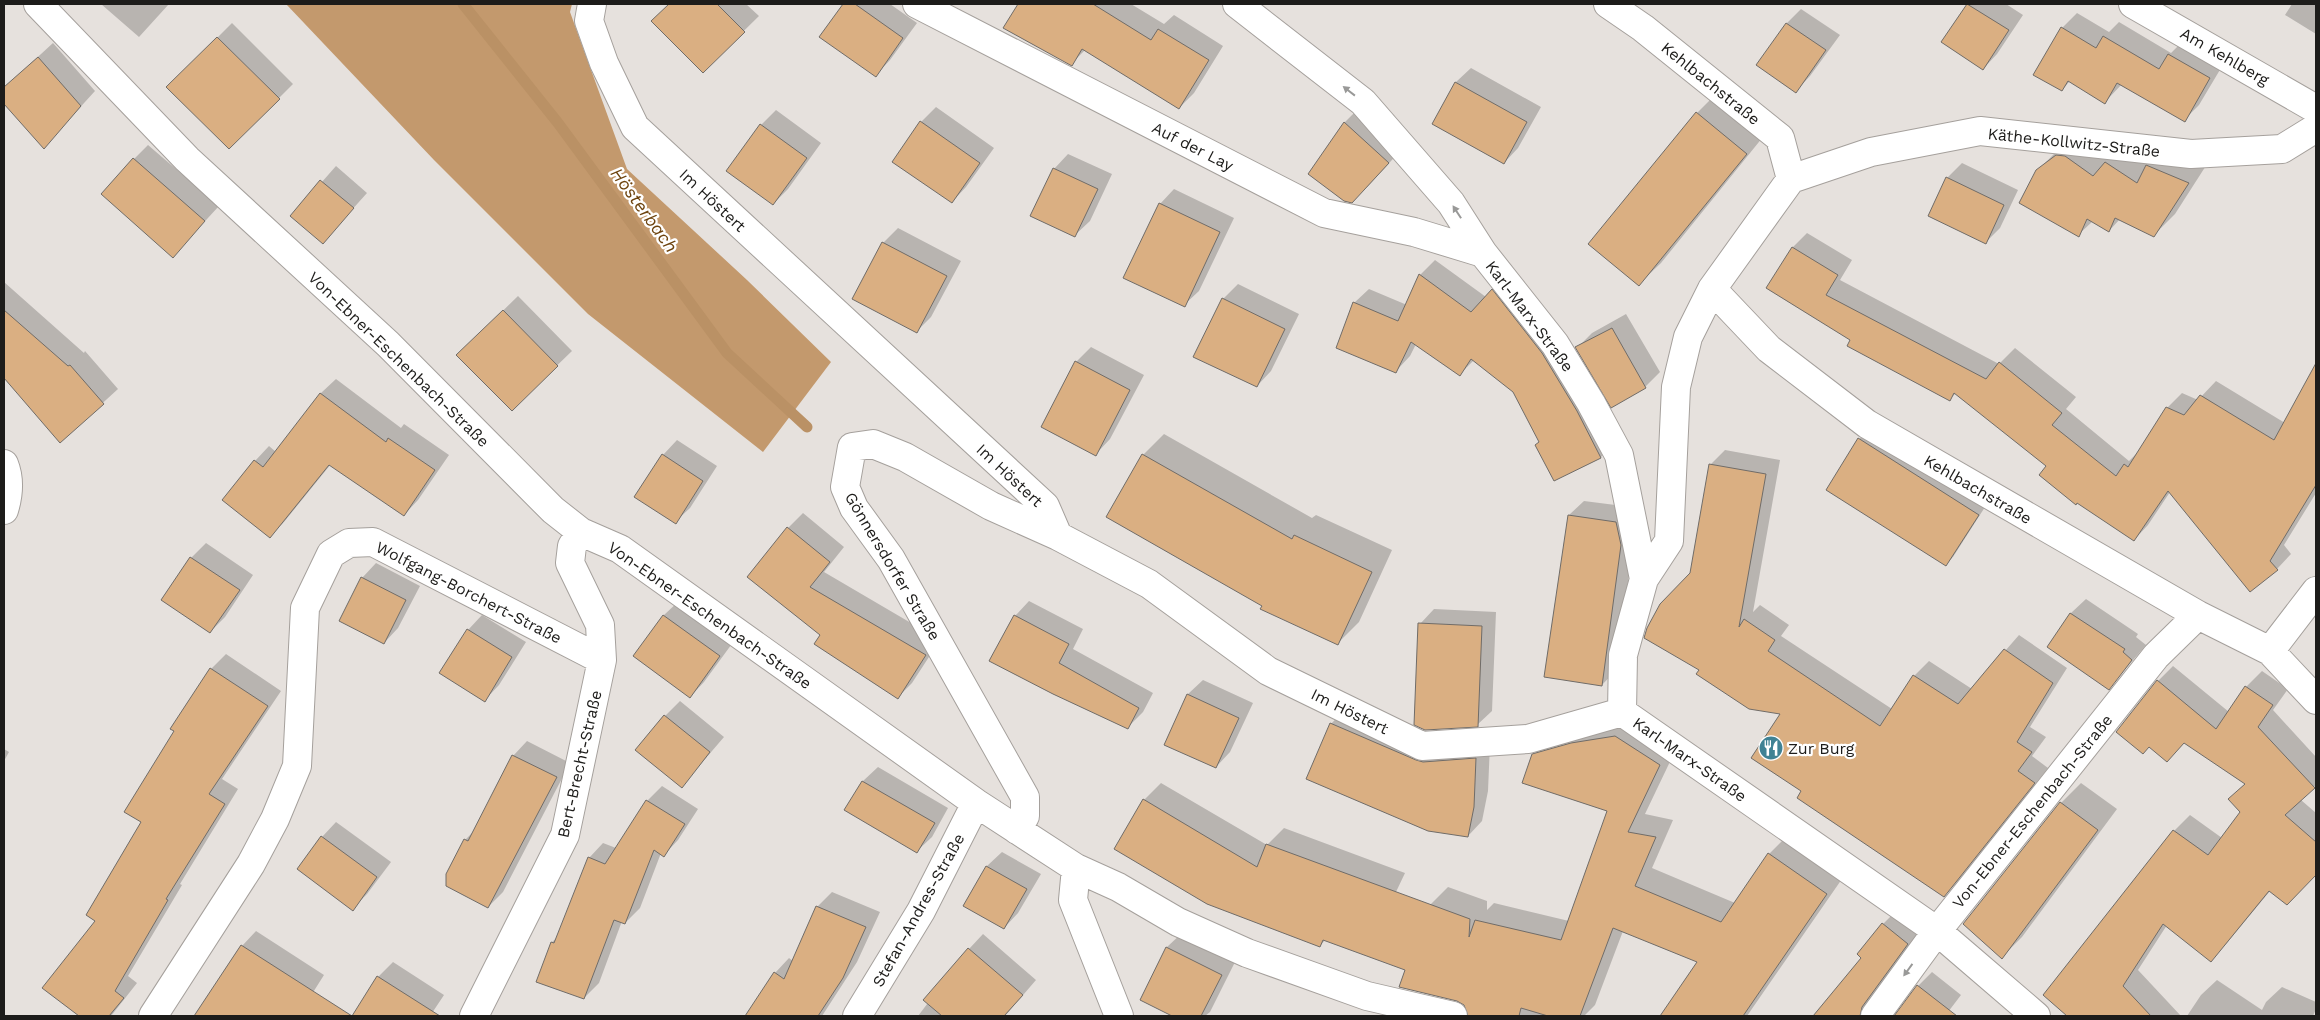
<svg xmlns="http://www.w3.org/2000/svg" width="2320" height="1020" font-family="'Work Sans',sans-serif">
	<rect width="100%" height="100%" fill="#e6e1dd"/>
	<!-- forest -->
	<path fill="#c3996d" d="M 286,4 L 572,4 L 570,12 L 627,169 L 747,280 L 831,362 L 763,452 L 588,314 L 434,160 Z"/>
	<!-- shadow -->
	<path fill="#0003" d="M 101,4 L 169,4 L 139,37 Z
		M 671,4 L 746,4 L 759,16 L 703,71 L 653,21 Z
		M 844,4 L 890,4 L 917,23 L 890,60 L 876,75 L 821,36 Z
		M 1019,4 L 1131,4 L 1164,24 L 1174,15 L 1223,46 L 1194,93 L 1179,108 L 1085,50 L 1071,64 L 1004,27 Z
		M 1968,4 L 2006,4 L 2023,15 L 1997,54 L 1983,69 L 1943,42 Z
		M 2292,4 L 2316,4 L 2316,34 L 2285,15 Z
		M 1801,9 L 1840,35 L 1810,76 L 1796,91 L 1758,65 L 1787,23 Z
		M 2077,13 L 2109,32 L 2119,22 L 2171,53 L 2184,40 L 2224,63 L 2199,105 L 2184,120 L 2122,84 L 2105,102 L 2070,81 L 2062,90 L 2062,28 Z
		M 232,23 L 293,84 L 229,148 L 168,87 Z
		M 53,43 L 95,91 L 44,147 L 4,102 L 4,88 Z
		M 1471,68 L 1541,107 L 1518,148 L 1504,163 L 1433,124 L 1456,82 Z
		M 1718,92 L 1767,132 L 1661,263 L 1639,284 L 1697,113 Z
		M 936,107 L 994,148 L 966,187 L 952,202 L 921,122 Z
		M 1359,108 L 1403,148 L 1367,187 L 1310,174 L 1345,122 Z
		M 776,110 L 821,143 L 788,189 L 773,204 L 761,125 Z
		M 148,145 L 219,206 L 173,256 L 134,159 Z
		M 2059,149 L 2209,161 L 2175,214 L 2154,235 L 2120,219 L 2109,231 L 2093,221 L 2078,235 L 2037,171 Z
		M 1068,154 L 1112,174 L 1090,221 L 1075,235 L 1054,169 Z
		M 1962,163 L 2018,190 L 2000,228 L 1986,242 L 1947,178 Z
		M 336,166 L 367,193 L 323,242 L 292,216 Z
		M 1174,189 L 1234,218 L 1199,291 L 1184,305 L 1160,204 Z
		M 898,228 L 961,261 L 931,317 L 916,332 L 883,243 Z
		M 1807,233 L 1852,260 L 1840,280 L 1999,364 L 2015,348 L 2076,397 L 2066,409 L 2129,461 L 2140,450 L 2167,408 L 2182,393 L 2198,400 L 2216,381 L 2285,423 L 2316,366 L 2316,493 L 2284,545 L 2291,554 L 2277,569 L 2170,492 L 2148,525 L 2134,540 L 2048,466 L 1956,393 L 1950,399 L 1852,339 L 1792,248 Z
		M 1435,260 L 1486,297 L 1507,275 L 1615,442 L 1601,457 L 1555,480 L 1540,441 L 1514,391 L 1474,360 L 1459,375 L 1416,344 L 1410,356 L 1396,371 L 1354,303 L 1369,289 L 1407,305 L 1420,275 Z
		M 4,282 L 84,353 L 85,351 L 118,389 L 61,441 L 4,376 Z
		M 1238,284 L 1299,314 L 1271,371 L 1257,386 L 1223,299 Z
		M 518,296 L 572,351 L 512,409 L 458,355 Z
		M 1626,314 L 1660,372 L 1645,387 L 1577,348 L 1592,333 Z
		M 1091,347 L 1144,375 L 1110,439 L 1096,454 L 1076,362 Z
		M 336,379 L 401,428 L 404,424 L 449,455 L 418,500 L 404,515 L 331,464 L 284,522 L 270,536 L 255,461 L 269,446 L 276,452 L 321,393 Z
		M 1866,432 L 1985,507 L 1953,557 L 1946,564 L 1859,439 Z
		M 1164,434 L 1312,518 L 1316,515 L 1392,550 L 1359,622 L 1338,643 L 1263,605 L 1143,455 Z
		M 677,440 L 717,466 L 690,508 L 675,522 L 663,455 Z
		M 1725,450 L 1780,460 L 1753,612 L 1760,605 L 1789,625 L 1781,636 L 1892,709 L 1914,676 L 1929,661 L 1972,689 L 2019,635 L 2067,668 L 2030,727 L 2046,737 L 2032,756 L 2048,768 L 1958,881 L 1944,896 L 1803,791 L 1783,713 L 1700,670 L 1691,573 L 1710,465 Z
		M 1584,501 L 1631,507 L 1635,530 L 1616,670 L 1602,685 L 1569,515 Z
		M 803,513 L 844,547 L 824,572 L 940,640 L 912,683 L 898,697 L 749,576 L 788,528 Z
		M 206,543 L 253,575 L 225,617 L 210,632 L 163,599 L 191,558 Z
		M 376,563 L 420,586 L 398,628 L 384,643 L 362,578 Z
		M 2086,599 L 2138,634 L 2136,637 L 2146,645 L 2109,688 L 2049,647 L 2071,613 Z
		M 679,601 L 734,641 L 704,682 L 690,697 L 635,656 L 664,615 Z
		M 1029,601 L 1083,629 L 1073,649 L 1153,693 L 1143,712 L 1128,727 L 1053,693 L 1015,616 Z
		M 1434,609 L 1496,612 L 1492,711 L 1477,725 L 1420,624 Z
		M 482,615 L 526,642 L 499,685 L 485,700 L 468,630 Z
		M 226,654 L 281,691 L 222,779 L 238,789 L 180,884 L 182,885 L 128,976 L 137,983 L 111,1016 L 81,1016 L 44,988 L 97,920 L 142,821 L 175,731 L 171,728 L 211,669 Z
		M 2173,666 L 2229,712 L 2246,687 L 2262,671 L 2288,689 L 2273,710 L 2316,757 L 2316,785 L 2301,800 L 2316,813 L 2316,873 L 2286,903 L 2270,891 L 2226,944 L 2210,960 L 2167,925 L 2138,970 L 2181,1016 L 2069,1016 L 2045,995 L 2174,831 L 2190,815 L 2222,838 L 2242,812 L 2230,799 L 2246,783 L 2185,742 L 2167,760 L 2158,681 Z
		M 1203,680 L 1253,703 L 1230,752 L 1216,767 L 1165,744 L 1188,694 Z
		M 680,701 L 724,737 L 682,786 L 665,716 Z
		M 1345,709 L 1431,746 L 1490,744 L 1488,791 L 1482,821 L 1468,836 L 1331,724 Z
		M 1633,718 L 1677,747 L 1645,814 L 1673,820 L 1652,868 L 1735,903 L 1769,854 L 1787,836 L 1844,876 L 1747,1016 L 1669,1016 L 1664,1013 L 1699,961 L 1623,931 L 1595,1005 L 1584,1016 L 1390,1016 L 1407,1000 L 1469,1014 L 1465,1004 L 1457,1000 L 1400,986 L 1431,904 L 1448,887 L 1487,901 L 1487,910 L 1494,903 L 1569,921 L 1609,810 L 1533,755 L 1551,737 Z
		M 527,741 L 570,763 L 503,892 L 488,907 L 465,840 L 475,830 L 513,756 Z
		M 4,749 L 9,752 L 4,761 Z
		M 878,767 L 948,808 L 932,837 L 917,851 L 846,809 L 863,781 Z
		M 1161,783 L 1267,845 L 1284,828 L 1405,873 L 1376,934 L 1326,939 L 1320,946 L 1144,800 Z
		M 2081,783 L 2117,809 L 2022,937 L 2002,957 L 2061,803 Z
		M 662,786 L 698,809 L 678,840 L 664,855 L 661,853 L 640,908 L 625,923 L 622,921 L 599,983 L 584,998 L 538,981 L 552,942 L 559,936 L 589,858 L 603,843 L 616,848 L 647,801 Z
		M 336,822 L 391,862 L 367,894 L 352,909 L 322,837 Z
		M 1002,852 L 1041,874 L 1018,913 L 1004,928 L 965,905 L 987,866 Z
		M 832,892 L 880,912 L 857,962 L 822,1016 L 746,1016 L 775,973 L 789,958 L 793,961 L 818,906 Z
		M 1897,910 L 1921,930 L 1882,1016 L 1814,1016 L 1863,958 L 1883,924 Z
		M 256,931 L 324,975 L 298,1016 L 196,1016 L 242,946 Z
		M 1182,933 L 1236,960 L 1210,1012 L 1205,1016 L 1175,1016 L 1142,1000 L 1167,947 Z
		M 983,934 L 1036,980 L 1005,1016 L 918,1016 L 969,949 Z
		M 393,962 L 444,995 L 430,1016 L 353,1016 L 378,977 Z
		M 1932,972 L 1961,995 L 1945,1016 L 1896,1016 L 1918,986 Z
		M 2217,980 L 2262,1010 L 2266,1002 L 2282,987 L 2316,1002 L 2316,1009 L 2313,1016 L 2187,1016 L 2201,995 Z"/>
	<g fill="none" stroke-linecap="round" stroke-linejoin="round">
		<!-- stream -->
		<path stroke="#ba9165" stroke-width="11" d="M 463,4 L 558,123 L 727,353 L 807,427"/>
	</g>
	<!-- building -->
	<path fill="#daaf82" stroke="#706c68" d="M 669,4 L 717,4 L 745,32 L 703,73 L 651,21 Z
		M 843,4 L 855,4 L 903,38 L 876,77 L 819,37 Z
		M 1018,4 L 1093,4 L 1151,40 L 1158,29 L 1209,60 L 1179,109 L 1082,49 L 1072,66 L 1003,28 Z
		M 1967,4 L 2009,30 L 1983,70 L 1941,42 Z
		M 1786,23 L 1826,50 L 1796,93 L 1756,65 Z
		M 2061,27 L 2096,48 L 2103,36 L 2159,69 L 2168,54 L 2210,78 L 2185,122 L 2117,83 L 2105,104 L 2068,81 L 2062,91 L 2033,75 Z
		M 217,37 L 280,99 L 229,149 L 166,87 Z
		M 38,57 L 81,106 L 44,149 L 4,104 L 4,87 Z
		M 1455,82 L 1527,122 L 1504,164 L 1432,124 Z
		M 1696,112 L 1747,154 L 1639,286 L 1588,244 Z
		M 920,121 L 980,163 L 952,203 L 892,162 Z
		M 1344,122 L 1389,163 L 1352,203 L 1344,201 L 1308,174 Z
		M 760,124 L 807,158 L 773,205 L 726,171 Z
		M 2056,155 L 2065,156 L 2093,176 L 2105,162 L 2137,183 L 2146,165 L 2189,183 L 2154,237 L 2115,218 L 2109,232 L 2087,219 L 2079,237 L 2019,203 L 2036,170 Z
		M 133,158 L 205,221 L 173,258 L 101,194 Z
		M 1053,168 L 1098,189 L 1075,237 L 1030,216 Z
		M 1946,177 L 2004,205 L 1986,244 L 1928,216 Z
		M 320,180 L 354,208 L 323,244 L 290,216 Z
		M 1159,203 L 1220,232 L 1185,307 L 1123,278 Z
		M 882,242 L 947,276 L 917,333 L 852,299 Z
		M 1792,247 L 1838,275 L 1826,295 L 1986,379 L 1999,362 L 2062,413 L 2052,425 L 2116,476 L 2124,464 L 2128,467 L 2166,407 L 2184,415 L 2200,395 L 2274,440 L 2316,363 L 2316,485 L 2270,561 L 2278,570 L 2250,592 L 2168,491 L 2134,541 L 2077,503 L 2076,505 L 2039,475 L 2046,466 L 1954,393 L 1950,401 L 1847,346 L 1850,340 L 1766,288 Z
		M 1419,274 L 1471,312 L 1492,289 L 1542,353 L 1577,411 L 1601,458 L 1554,481 L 1535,445 L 1539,442 L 1513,392 L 1471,359 L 1460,376 L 1411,342 L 1396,373 L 1336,348 L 1353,302 L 1398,321 Z
		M 1222,298 L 1285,329 L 1257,387 L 1193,357 Z
		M 4,310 L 68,366 L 70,365 L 104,404 L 60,443 L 4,378 Z
		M 503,310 L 558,366 L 512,411 L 456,355 Z
		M 1612,328 L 1646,388 L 1611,408 L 1575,347 Z
		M 1075,361 L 1130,390 L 1096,456 L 1041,427 Z
		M 320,393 L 386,442 L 388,438 L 435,470 L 404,516 L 329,465 L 270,538 L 222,500 L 254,460 L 263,467 Z
		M 1858,438 L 1979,515 L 1946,566 L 1826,490 Z
		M 662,454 L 703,481 L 676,524 L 634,497 Z
		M 1142,454 L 1292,539 L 1294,535 L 1372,572 L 1338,645 L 1260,609 L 1262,606 L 1106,517 Z
		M 1709,464 L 1766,474 L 1739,627 L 1744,619 L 1775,640 L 1768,651 L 1880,726 L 1913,675 L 1958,704 L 2004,649 L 2053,683 L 2017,742 L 2032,752 L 2018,771 L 2035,783 L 1944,897 L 1797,798 L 1801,791 L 1751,758 L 1780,714 L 1749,709 L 1696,674 L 1699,670 L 1644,638 L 1647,628 L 1660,604 L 1690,573 Z
		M 1568,515 L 1616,522 L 1621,545 L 1602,686 L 1544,677 Z
		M 787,527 L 830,562 L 810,587 L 926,655 L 898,699 L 814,644 L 820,635 L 747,577 Z
		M 190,557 L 240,590 L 210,633 L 161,600 Z
		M 361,577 L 406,600 L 384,644 L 339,621 Z
		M 2070,613 L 2125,649 L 2123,652 L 2132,660 L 2109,690 L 2047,647 Z
		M 663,615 L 720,656 L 690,698 L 633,656 Z
		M 1014,615 L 1069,644 L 1059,663 L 1139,708 L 1128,729 L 1053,694 L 989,661 Z
		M 1418,623 L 1482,626 L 1478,727 L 1425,730 L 1414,725 Z
		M 467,629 L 512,657 L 485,702 L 439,673 Z
		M 210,668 L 268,706 L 209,794 L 225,804 L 166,899 L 168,900 L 115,991 L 124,998 L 109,1016 L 79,1016 L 42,988 L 95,921 L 86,915 L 141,822 L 124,812 L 174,731 L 170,729 Z
		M 2157,680 L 2216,729 L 2245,686 L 2273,705 L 2258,727 L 2315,788 L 2285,815 L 2316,842 L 2316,875 L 2287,905 L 2269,891 L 2211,962 L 2163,924 L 2123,986 L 2151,1016 L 2067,1016 L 2043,995 L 2173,830 L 2208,855 L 2240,812 L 2228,799 L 2245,784 L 2184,743 L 2167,762 L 2149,747 L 2143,754 L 2116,732 Z
		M 1187,694 L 1239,718 L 1216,768 L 1164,745 Z
		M 664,715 L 710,752 L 682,788 L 635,750 Z
		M 1330,723 L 1416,760 L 1423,762 L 1476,758 L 1474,807 L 1468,837 L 1428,831 L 1306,779 Z
		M 1615,736 L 1660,765 L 1628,832 L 1656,837 L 1635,886 L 1721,922 L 1768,853 L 1827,894 L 1743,1016 L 1660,1016 L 1697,962 L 1613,928 L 1580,1016 L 1548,1016 L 1521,1008 L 1519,1016 L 1468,1016 L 1464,1005 L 1457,1001 L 1399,987 L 1405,970 L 1323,940 L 1320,947 L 1207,904 L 1114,849 L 1143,799 L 1257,867 L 1266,844 L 1470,919 L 1469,937 L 1475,920 L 1561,940 L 1607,811 L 1522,783 L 1532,754 L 1571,743 Z
		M 512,755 L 557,777 L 488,908 L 446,886 L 446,874 L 464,839 L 468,841 Z
		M 862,781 L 935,823 L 917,853 L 844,810 Z
		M 646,800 L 685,824 L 664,857 L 654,850 L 625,924 L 614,920 L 584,999 L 536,982 L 551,942 L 554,943 L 588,857 L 605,864 Z
		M 2060,802 L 2098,830 L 2002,959 L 1963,924 Z
		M 321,836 L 377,877 L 353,911 L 297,869 Z
		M 986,866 L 1027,889 L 1004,929 L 963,906 Z
		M 816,906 L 866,927 L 843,978 L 818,1016 L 745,1016 L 774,972 L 784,979 Z
		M 1882,923 L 1908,944 L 1862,1007 L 1860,1016 L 1813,1016 L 1861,958 L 1857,954 Z
		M 241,945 L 352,1016 L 194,1016 Z
		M 1166,947 L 1222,975 L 1201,1016 L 1172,1016 L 1140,1000 Z
		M 968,948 L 1023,995 L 1004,1016 L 942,1016 L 923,1000 Z
		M 377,976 L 440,1016 L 352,1016 Z
		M 1917,985 L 1957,1016 L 1894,1016 Z"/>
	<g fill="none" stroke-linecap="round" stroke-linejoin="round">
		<defs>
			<path id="minor" d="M 38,4 L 187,159 L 388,344 L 553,510 L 581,532 L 620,549 L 976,803 L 1076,868 L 1118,887 L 1178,922 L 1247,953 L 1367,996 L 1453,1016
				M 592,4 L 589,21 L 604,63 L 635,127 L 1045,506 L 1058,536
				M 917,4 L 1324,213 L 1414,232 L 1483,253
				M 1237,4 L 1363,102 L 1451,203 L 1483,253 L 1555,344 L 1591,403 L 1619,455 L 1644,579 L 1623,655 L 1622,712 L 1937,931 L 2036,1016
				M 1608,4 L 1643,28 L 1780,138 L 1791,179
				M 2133,4 L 2316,109
				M 1712,289 L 1769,349 L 1867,424 L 2198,615 L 2270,651 L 2316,700
				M 4,464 C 10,479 9,494 4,510
				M 1644,579 L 1669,541 L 1676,387 L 1688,337 L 1712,289 L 1791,179 L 1871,152 L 1980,131 L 2191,154 L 2282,149 L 2316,128
				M 2270,651 L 2316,591
				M 1017,830 L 1025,816 L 1025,797 L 891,559 L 854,508 L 845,487 L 852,447 L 873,444 L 905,457 L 991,506 L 1058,536 L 1149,584 L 1268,671 L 1422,746 L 1528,739 L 1622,712
				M 1076,868 L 1073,900 L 1119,1016
				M 153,1016 L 251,864 L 275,819 L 297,766 L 305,608 L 331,554 L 349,543 L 373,542 L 602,660
				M 474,1016 L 565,835 L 602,660 L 600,625 L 570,563 L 572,546 L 581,532
				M 857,1016 L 921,911 L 976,803
				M 1875,1016 L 1937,931 L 2156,656 L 2198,615"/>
		</defs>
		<!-- minor casing -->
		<use href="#minor" stroke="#a5a09c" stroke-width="30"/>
		<!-- minor -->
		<use href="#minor" stroke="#fff" stroke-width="28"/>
	</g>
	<!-- one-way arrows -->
	<defs><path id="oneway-solid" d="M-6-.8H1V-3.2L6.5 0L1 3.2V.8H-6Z" transform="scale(1.25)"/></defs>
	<g fill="#999998">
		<use href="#oneway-solid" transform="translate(1349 91) rotate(-142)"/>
		<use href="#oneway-solid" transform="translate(1457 212) rotate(-123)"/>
		<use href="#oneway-solid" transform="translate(1908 970) rotate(126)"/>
	</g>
	<!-- icons -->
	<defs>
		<symbol id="restaurant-disc" viewBox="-11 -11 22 22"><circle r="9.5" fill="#408294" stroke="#fff"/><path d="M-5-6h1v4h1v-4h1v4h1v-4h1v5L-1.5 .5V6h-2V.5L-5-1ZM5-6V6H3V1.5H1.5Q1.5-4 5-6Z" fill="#fff"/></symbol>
	</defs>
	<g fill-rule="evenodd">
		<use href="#restaurant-disc" x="1757" y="734" width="28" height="28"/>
	</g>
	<g text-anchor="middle" stroke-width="4.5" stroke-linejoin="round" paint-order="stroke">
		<!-- street labels -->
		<g font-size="16" fill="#1d1c1a" stroke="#fff">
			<text transform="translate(2225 56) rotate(30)" y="6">Am Kehlberg</text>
			<text transform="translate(1711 83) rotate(39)" y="6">Kehlbachstraße</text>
			<text transform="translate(2074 142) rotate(6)" y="6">Käthe-Kollwitz-Straße</text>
			<text transform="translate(1193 146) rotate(27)" y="6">Auf der Lay</text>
			<text transform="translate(713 200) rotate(43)" y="6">Im Höstert</text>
			<text transform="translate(1530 316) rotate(53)" y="6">Karl-Marx-Straße</text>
			<text transform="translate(399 359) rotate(44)" y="6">Von-Ebner-Eschenbach-Straße</text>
			<text transform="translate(1010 475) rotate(43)" y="6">Im Höstert</text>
			<text transform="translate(1978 489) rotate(30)" y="6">Kehlbachstraße</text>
			<text transform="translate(893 566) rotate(59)" y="6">Gönnersdorfer Straße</text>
			<text transform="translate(469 592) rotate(27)" y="6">Wolfgang-Borchert-Straße</text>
			<text transform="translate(710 615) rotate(35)" y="6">Von-Ebner-Eschenbach-Straße</text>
			<text transform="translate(1350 711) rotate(26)" y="6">Im Höstert</text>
			<text transform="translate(1690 759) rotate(35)" y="6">Karl-Marx-Straße</text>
			<text transform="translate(579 764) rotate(-77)" y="6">Bert-Brecht-Straße</text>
			<text transform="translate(2032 811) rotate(-51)" y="6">Von-Ebner-Eschenbach-Straße</text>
			<text transform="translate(918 910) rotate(-61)" y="6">Stefan-Andres-Straße</text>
		</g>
		<!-- poi labels -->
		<g font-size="16" fill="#1d1c1a" stroke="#fff" text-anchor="start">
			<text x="1788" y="754">Zur Burg</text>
		</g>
		<!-- water labels -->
		<g font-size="18" font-style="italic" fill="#6d430e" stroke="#fff">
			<text transform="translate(644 210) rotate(54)" y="6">Hösterbach</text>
		</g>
	</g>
	<!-- border -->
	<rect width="2320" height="1020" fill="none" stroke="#1d1c1a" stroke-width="10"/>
</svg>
